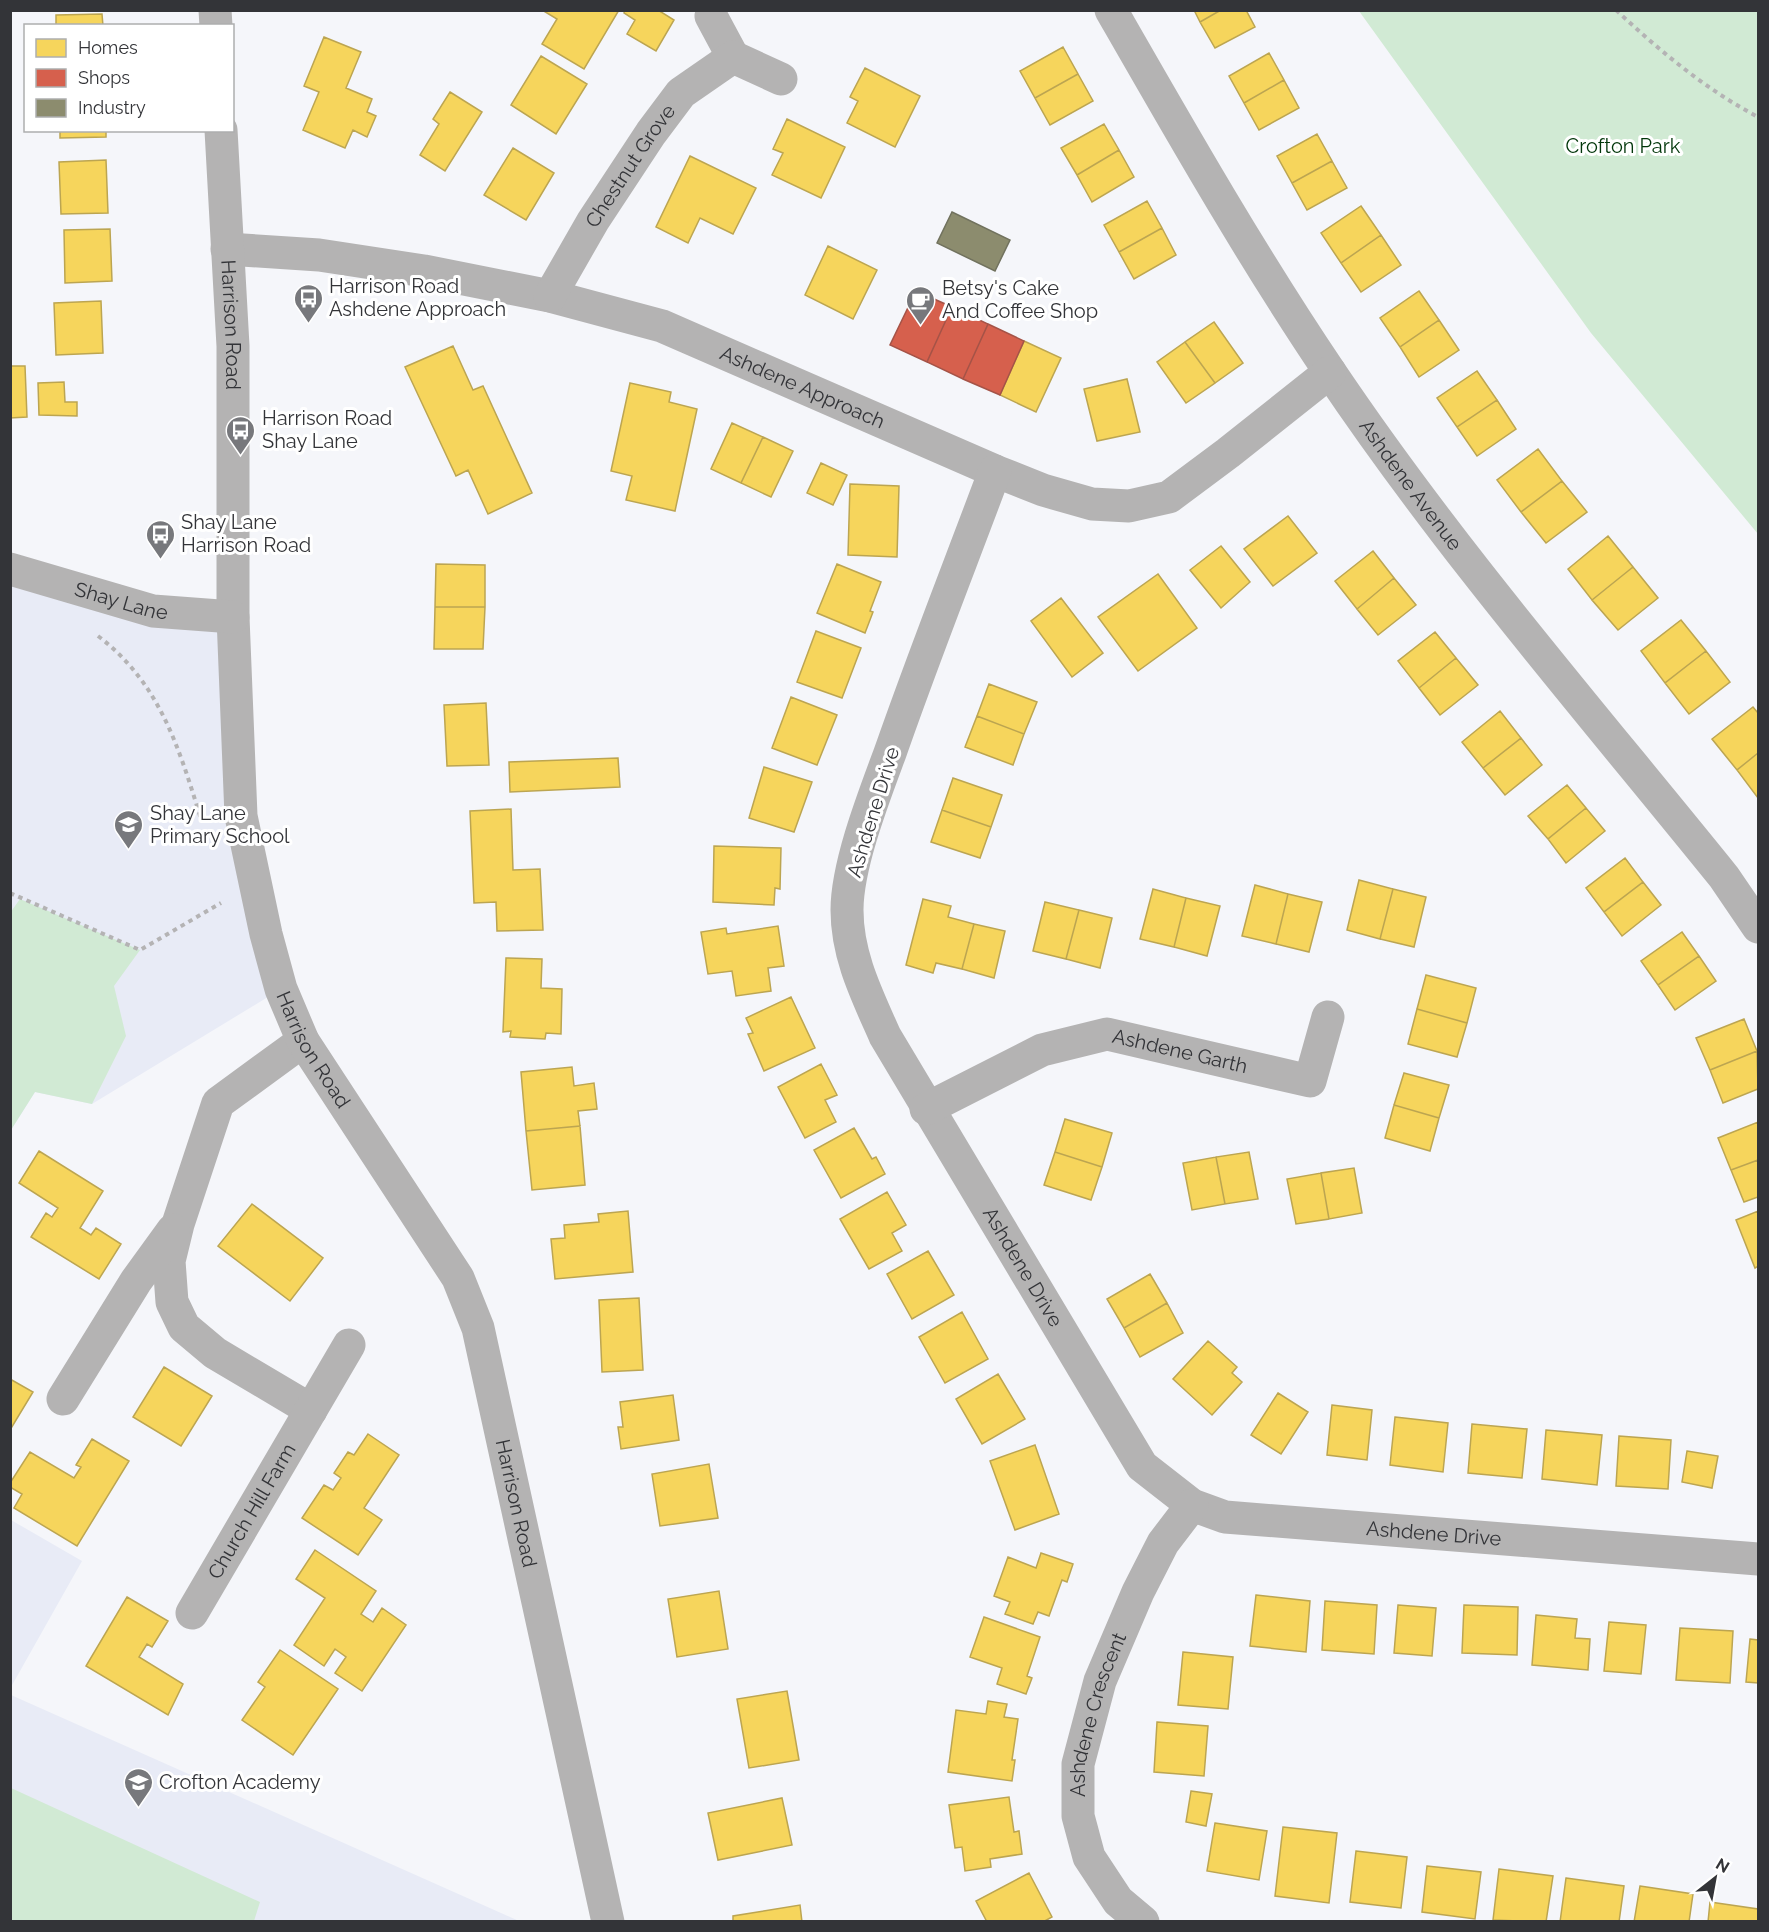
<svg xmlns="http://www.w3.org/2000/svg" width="1769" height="1932" font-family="Raleway,sans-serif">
	<rect width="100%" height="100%" fill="#f5f6fa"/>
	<!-- built -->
	<path fill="#e8ebf6" d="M 11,569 L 233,617 L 241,816 L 281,989 L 92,1104 L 35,1092 L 11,1130 Z
		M 11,1520 L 82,1561 L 11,1687 Z
		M 11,1695 L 519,1921 L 11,1921 Z"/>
	<!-- green -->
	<path fill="#d1ead4" d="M 1359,11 L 1758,11 L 1758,534 L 1591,333 Z
		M 20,899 L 140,950 L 114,986 L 126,1036 L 92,1104 L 35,1092 L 11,1130 L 10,913 Z
		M 11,1788 L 260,1902 L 254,1921 L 11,1921 Z"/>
	<!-- homes -->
	<path fill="#f6d55c" stroke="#bca551" stroke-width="1.5" d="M 542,10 L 619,10 L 584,69 L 542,44 L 557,19 Z
		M 625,10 L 658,10 L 674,20 L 656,51 L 627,34 L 635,20 L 624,13 Z
		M 1194,10 L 1221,10 L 1200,22 Z
		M 1221,10 L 1246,10 L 1255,27 L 1215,48 L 1200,22 Z
		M 102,14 L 103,26 L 56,26 L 56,15 Z
		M 324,37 L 361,52 L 346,88 L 372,99 L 367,112 L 376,116 L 367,137 L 353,130 L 345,148 L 303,130 L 319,92 L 304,86 Z
		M 1063,47 L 1078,74 L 1035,98 L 1020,71 Z
		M 1269,53 L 1284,80 L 1244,103 L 1229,76 Z
		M 541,56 L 587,84 L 556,134 L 511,105 Z
		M 865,68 L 920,96 L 895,147 L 847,123 L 858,101 L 850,97 Z
		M 1078,74 L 1093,101 L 1050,125 L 1035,98 Z
		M 1284,80 L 1299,108 L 1259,130 L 1244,103 Z
		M 450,92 L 482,112 L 445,171 L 420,155 L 439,124 L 433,119 Z
		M 787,119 L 845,147 L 821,198 L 772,175 L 783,153 L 773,149 Z
		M 1104,124 L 1119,150 L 1077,175 L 1061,148 Z
		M 60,130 L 106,130 L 106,137 L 60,138 Z
		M 1317,134 L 1332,161 L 1292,183 L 1277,156 Z
		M 513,148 L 554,173 L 526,220 L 484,195 Z
		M 1119,150 L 1134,177 L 1092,202 L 1077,175 Z
		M 690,156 L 756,188 L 733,234 L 700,218 L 688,243 L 656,227 Z
		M 106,160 L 108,213 L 61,214 L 59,162 Z
		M 1332,161 L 1347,188 L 1307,210 L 1292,183 Z
		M 1147,201 L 1162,228 L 1119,252 L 1104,225 Z
		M 1361,206 L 1381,235 L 1341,263 L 1321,233 Z
		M 1162,228 L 1176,255 L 1134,279 L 1119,252 Z
		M 110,229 L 112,281 L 65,283 L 64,230 Z
		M 1381,235 L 1401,265 L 1361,292 L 1341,263 Z
		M 828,246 L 877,270 L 853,319 L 805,295 Z
		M 1419,291 L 1439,320 L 1400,347 L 1380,318 Z
		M 101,301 L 103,353 L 56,355 L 54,303 Z
		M 1439,320 L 1459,350 L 1419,377 L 1400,347 Z
		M 1214,322 L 1243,363 L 1215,383 L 1185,342 Z
		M 1024,341 L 1061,358 L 1036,412 L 1000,395 Z
		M 1185,342 L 1215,383 L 1186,403 L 1157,362 Z
		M 453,346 L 473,390 L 483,386 L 532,493 L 488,514 L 468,470 L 456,476 L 405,367 Z
		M 10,366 L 25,366 L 27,417 L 10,418 Z
		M 1477,371 L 1497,400 L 1457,427 L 1437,398 Z
		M 1127,379 L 1140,432 L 1097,441 L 1084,389 Z
		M 64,382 L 65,402 L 77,402 L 77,416 L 39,415 L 38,383 Z
		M 630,383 L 671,392 L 669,402 L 697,409 L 675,511 L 626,500 L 632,476 L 611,471 Z
		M 1497,400 L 1516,429 L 1477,456 L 1457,427 Z
		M 732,423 L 763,437 L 741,483 L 711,469 Z
		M 763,437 L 793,451 L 771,497 L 741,483 Z
		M 1538,449 L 1562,481 L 1521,512 L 1497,480 Z
		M 821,463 L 847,475 L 833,505 L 807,493 Z
		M 1562,481 L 1587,512 L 1546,543 L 1521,512 Z
		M 850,484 L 899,486 L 897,557 L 848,555 Z
		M 1288,516 L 1317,553 L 1273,586 L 1244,549 Z
		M 1608,536 L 1633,567 L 1592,600 L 1568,569 Z
		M 1221,546 L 1250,582 L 1221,608 L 1190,570 Z
		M 1373,551 L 1394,578 L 1357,609 L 1335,581 Z
		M 436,564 L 485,565 L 485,607 L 435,607 Z
		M 837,564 L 881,582 L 870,611 L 873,612 L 865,633 L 817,613 Z
		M 1633,567 L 1658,598 L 1618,630 L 1592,600 Z
		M 1158,574 L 1197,628 L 1138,671 L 1098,617 Z
		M 1394,578 L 1416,605 L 1378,635 L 1357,609 Z
		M 1061,598 L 1103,653 L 1072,677 L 1031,621 Z
		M 435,607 L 485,607 L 483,649 L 434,649 Z
		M 1681,620 L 1706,651 L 1665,683 L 1641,651 Z
		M 816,631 L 861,648 L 842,698 L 797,682 Z
		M 1435,632 L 1456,658 L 1419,688 L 1398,661 Z
		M 1706,651 L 1730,682 L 1689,714 L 1665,683 Z
		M 1456,658 L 1478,685 L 1440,715 L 1419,688 Z
		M 989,684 L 1037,702 L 1024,734 L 977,716 Z
		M 791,697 L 837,715 L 817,765 L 772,748 Z
		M 486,703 L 489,765 L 447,766 L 444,705 Z
		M 1753,707 L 1758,713 L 1758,753 L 1737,770 L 1712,739 Z
		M 1500,711 L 1521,738 L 1483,768 L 1462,742 Z
		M 977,716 L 1024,734 L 1013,765 L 965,747 Z
		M 1521,738 L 1542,765 L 1505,795 L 1483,768 Z
		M 1758,753 L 1758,798 L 1737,770 Z
		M 618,758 L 620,787 L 510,792 L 509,762 Z
		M 764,767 L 812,782 L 794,832 L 749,818 Z
		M 953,778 L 1002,795 L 991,827 L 942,810 Z
		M 1567,785 L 1586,808 L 1548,839 L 1528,816 Z
		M 1586,808 L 1605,831 L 1566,863 L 1548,839 Z
		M 511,809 L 513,870 L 540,869 L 543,930 L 497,931 L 496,902 L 474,903 L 470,811 Z
		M 942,810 L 991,827 L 980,858 L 931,842 Z
		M 714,846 L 781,848 L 780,889 L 775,888 L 774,905 L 713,902 Z
		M 1625,858 L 1643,882 L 1604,912 L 1586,888 Z
		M 1359,880 L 1393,889 L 1380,939 L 1347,930 Z
		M 1643,882 L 1661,905 L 1622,936 L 1604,912 Z
		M 1255,885 L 1288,894 L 1276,944 L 1242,936 Z
		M 1153,889 L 1186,898 L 1174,947 L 1140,939 Z
		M 1393,889 L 1426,897 L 1414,947 L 1380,939 Z
		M 1288,894 L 1322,902 L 1309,952 L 1276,944 Z
		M 1186,898 L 1220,906 L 1207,956 L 1174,947 Z
		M 923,899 L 951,906 L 948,917 L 974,924 L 962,969 L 936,963 L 933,973 L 906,965 Z
		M 1045,902 L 1079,910 L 1066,959 L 1033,951 Z
		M 1079,910 L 1112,918 L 1100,968 L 1066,959 Z
		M 974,924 L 1005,931 L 994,978 L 962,969 Z
		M 778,926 L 784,966 L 768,968 L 771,991 L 736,996 L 732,971 L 708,974 L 701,932 L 726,928 L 727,934 Z
		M 1682,932 L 1699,956 L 1658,985 L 1641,961 Z
		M 1699,956 L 1716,981 L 1675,1010 L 1658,985 Z
		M 506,958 L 542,959 L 541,988 L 562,989 L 561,1034 L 546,1033 L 545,1039 L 510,1037 L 511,1031 L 503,1032 Z
		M 1426,975 L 1476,988 L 1467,1023 L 1417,1009 Z
		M 791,997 L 815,1048 L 764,1071 L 748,1034 L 753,1033 L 746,1018 Z
		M 1417,1009 L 1467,1023 L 1457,1057 L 1408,1044 Z
		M 1744,1019 L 1757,1051 L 1710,1070 L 1696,1038 Z
		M 1757,1051 L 1758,1089 L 1723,1103 L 1710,1070 Z
		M 821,1064 L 837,1095 L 825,1100 L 836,1122 L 805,1138 L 778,1087 Z
		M 572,1067 L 574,1086 L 594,1083 L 597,1109 L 578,1111 L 580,1126 L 526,1131 L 521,1072 Z
		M 1404,1073 L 1449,1085 L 1439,1118 L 1394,1105 Z
		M 1394,1105 L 1439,1118 L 1430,1151 L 1385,1138 Z
		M 1065,1119 L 1112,1133 L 1102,1167 L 1055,1152 Z
		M 1758,1122 L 1758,1160 L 1731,1170 L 1718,1138 Z
		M 580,1126 L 585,1185 L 532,1190 L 526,1131 Z
		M 854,1128 L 872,1159 L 876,1157 L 885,1174 L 841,1198 L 814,1150 Z
		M 39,1151 L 103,1191 L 80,1228 L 91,1235 L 96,1228 L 121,1244 L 99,1279 L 31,1237 L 46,1213 L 52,1217 L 58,1208 L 19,1183 Z
		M 1055,1152 L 1102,1167 L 1091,1200 L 1044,1185 Z
		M 1249,1152 L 1258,1199 L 1225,1204 L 1216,1157 Z
		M 1216,1157 L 1225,1204 L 1192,1210 L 1183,1163 Z
		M 1758,1160 L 1758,1197 L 1744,1202 L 1731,1170 Z
		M 1354,1168 L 1362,1213 L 1329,1219 L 1321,1173 Z
		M 1321,1173 L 1329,1219 L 1296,1224 L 1287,1179 Z
		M 887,1192 L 906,1225 L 892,1233 L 902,1251 L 869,1269 L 840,1219 Z
		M 252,1204 L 323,1258 L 290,1301 L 218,1246 Z
		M 628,1211 L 633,1272 L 555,1279 L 551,1239 L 565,1238 L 564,1225 L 599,1222 L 598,1214 Z
		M 1758,1211 L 1758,1266 L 1755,1268 L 1736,1220 Z
		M 928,1251 L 954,1295 L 912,1319 L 887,1274 Z
		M 1150,1274 L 1167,1303 L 1124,1328 L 1107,1299 Z
		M 639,1298 L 643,1370 L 602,1372 L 599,1300 Z
		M 1167,1303 L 1183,1333 L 1140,1357 L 1124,1328 Z
		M 962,1312 L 988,1359 L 945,1383 L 919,1337 Z
		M 1208,1341 L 1237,1367 L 1232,1373 L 1242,1382 L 1212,1415 L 1173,1379 Z
		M 164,1367 L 212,1396 L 181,1446 L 133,1417 Z
		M 998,1374 L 1025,1419 L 982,1444 L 956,1399 Z
		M 10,1379 L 33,1392 L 10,1430 Z
		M 1278,1393 L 1308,1412 L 1281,1454 L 1251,1435 Z
		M 673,1395 L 679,1440 L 621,1449 L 618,1427 L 623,1427 L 620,1402 Z
		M 1332,1405 L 1372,1410 L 1367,1460 L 1327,1455 Z
		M 1395,1417 L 1448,1423 L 1443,1472 L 1390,1465 Z
		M 1472,1424 L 1527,1429 L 1522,1478 L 1468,1473 Z
		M 1546,1430 L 1602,1435 L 1597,1485 L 1542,1479 Z
		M 368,1434 L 399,1455 L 364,1508 L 382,1520 L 358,1555 L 302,1518 L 324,1485 L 333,1490 L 341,1478 L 334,1473 L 348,1452 L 354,1455 Z
		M 1619,1436 L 1671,1440 L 1668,1489 L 1616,1486 Z
		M 92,1439 L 129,1461 L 77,1546 L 14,1508 L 22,1494 L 10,1487 L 10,1483 L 30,1452 L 74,1478 L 81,1467 L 76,1465 Z
		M 1035,1445 L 1059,1514 L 1015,1530 L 990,1461 Z
		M 1687,1451 L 1718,1456 L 1712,1488 L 1682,1482 Z
		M 709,1464 L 718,1518 L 660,1526 L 652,1474 Z
		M 315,1550 L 376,1591 L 361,1614 L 373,1622 L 382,1608 L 406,1625 L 362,1691 L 335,1673 L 346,1657 L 335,1649 L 324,1666 L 294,1645 L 325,1598 L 296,1579 Z
		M 1041,1553 L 1073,1564 L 1067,1582 L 1062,1580 L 1049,1616 L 1038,1612 L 1033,1624 L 1005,1614 L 1010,1602 L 994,1596 L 1008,1557 L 1036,1568 Z
		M 719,1591 L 728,1649 L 677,1657 L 668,1599 Z
		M 1256,1595 L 1310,1601 L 1306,1652 L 1250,1646 Z
		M 127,1597 L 168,1621 L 152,1647 L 147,1644 L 139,1657 L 183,1684 L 168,1715 L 86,1666 Z
		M 1325,1601 L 1377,1605 L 1374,1654 L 1322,1650 Z
		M 1398,1605 L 1436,1608 L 1432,1656 L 1394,1653 Z
		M 1464,1605 L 1518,1607 L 1517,1655 L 1462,1653 Z
		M 1536,1615 L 1577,1619 L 1575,1638 L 1590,1639 L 1588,1670 L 1532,1665 Z
		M 984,1617 L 1040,1637 L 1027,1676 L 1032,1678 L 1026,1694 L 997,1684 L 1002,1668 L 970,1657 Z
		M 1609,1622 L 1646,1625 L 1641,1674 L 1604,1671 Z
		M 1680,1628 L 1733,1631 L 1730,1683 L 1676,1680 Z
		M 1750,1639 L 1758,1640 L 1758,1683 L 1746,1682 Z
		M 280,1650 L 338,1689 L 293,1755 L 242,1720 L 265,1687 L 258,1682 Z
		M 1183,1652 L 1233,1657 L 1228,1709 L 1178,1705 Z
		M 787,1691 L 799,1760 L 749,1768 L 737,1699 Z
		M 988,1701 L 1007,1704 L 1004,1717 L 1018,1719 L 1012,1760 L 1015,1760 L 1012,1781 L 948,1772 L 956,1710 L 986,1714 Z
		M 1157,1722 L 1208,1726 L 1204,1776 L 1154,1772 Z
		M 1191,1791 L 1212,1794 L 1206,1826 L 1186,1822 Z
		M 1009,1797 L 1014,1832 L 1019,1831 L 1022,1854 L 990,1859 L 991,1867 L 965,1871 L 962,1847 L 955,1848 L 949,1805 Z
		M 782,1798 L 792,1845 L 718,1860 L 708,1813 Z
		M 1215,1823 L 1267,1831 L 1259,1880 L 1207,1871 Z
		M 1283,1827 L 1337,1833 L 1329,1903 L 1275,1896 Z
		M 1356,1851 L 1407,1857 L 1401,1908 L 1350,1902 Z
		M 1427,1866 L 1481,1872 L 1475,1919 L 1422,1912 Z
		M 1499,1869 L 1553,1876 L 1546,1922 L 1493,1920 Z
		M 1029,1873 L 1052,1917 L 1043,1922 L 987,1922 L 976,1901 Z
		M 1566,1878 L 1624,1886 L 1619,1922 L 1560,1922 Z
		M 1640,1886 L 1693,1894 L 1689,1922 L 1634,1922 Z
		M 1710,1902 L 1758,1909 L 1758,1922 L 1708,1922 Z
		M 800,1905 L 802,1922 L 733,1922 L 733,1916 Z"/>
	<!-- shops -->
	<path fill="#d6604d" stroke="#a55347" stroke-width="1.5" d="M 916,291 L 952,307 L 927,362 L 890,345 Z
		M 952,307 L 988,324 L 963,379 L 927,362 Z
		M 988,324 L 1024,341 L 1000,395 L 963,379 Z"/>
	<!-- industry -->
	<path fill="#8c8c6e" stroke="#71725e" stroke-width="1.5" d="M 952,212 L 1010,240 L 995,271 L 937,243 Z"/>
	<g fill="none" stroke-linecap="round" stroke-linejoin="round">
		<!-- path -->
		<path stroke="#b4b3b4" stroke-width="4" stroke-dasharray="4.5 4.5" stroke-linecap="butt" d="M 1616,10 C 1660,51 1705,89 1758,117
			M 98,636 C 160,683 179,748 201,819
			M 10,893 L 140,950 L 221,903"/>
		<!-- street -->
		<g stroke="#b4b3b3" stroke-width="33">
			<path id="s1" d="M 1111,10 C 1181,132 1251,255 1330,372 C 1449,549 1590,711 1724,877 L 1758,927"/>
			<path d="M 711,16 L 733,57"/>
			<path id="s2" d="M 227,249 L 319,255 L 424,271 L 550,296 L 662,326 L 995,471 L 1043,490 L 1092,504 L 1129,506 L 1169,497 L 1228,453 L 1330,372"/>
			<path id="s3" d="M 550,296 L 593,221 L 651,133 L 681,93 L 733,57 L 781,79"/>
			<path id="s4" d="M 995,471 C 960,565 923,658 890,753 C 874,796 847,865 847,910 C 847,956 867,995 885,1036 L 1142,1466 L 1192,1505 L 1225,1517 L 1758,1559"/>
			<path d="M 303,1041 L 218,1103 L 178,1224 L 169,1261 L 172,1302 L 184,1327 L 215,1353 L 311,1410"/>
			<path id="s5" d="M 926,1109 L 1042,1050 L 1107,1034 L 1310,1081 L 1328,1017"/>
			<path d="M 63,1399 L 136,1281 L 173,1230"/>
			<path id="s6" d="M 192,1613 L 349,1345"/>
			<path id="s7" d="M 1143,1922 L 1118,1901 L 1089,1857 L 1078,1816 L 1078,1764 L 1100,1681 L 1138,1592 L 1163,1543 L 1192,1505"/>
		</g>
		<!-- secondary -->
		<g stroke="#b4b3b3" stroke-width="33">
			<path d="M 215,10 L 216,26"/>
			<path id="s8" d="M 221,130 L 233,346 L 233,617 L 241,816 L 266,934 L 281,989 L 303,1041 L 458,1278 L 478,1328 L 608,1922"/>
			<path id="s9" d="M 10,569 L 153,611 L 233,617"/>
		</g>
	</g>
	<!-- icons -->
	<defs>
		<symbol id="bus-pin" viewBox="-11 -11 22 30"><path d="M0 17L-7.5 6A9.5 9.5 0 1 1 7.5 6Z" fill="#77787c" stroke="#fff"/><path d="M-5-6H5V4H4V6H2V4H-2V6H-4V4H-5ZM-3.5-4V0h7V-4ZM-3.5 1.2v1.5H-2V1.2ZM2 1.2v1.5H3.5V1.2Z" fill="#fff"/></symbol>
		<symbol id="cafe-pin" viewBox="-11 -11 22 30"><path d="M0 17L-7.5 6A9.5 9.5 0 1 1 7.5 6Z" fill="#77787c" stroke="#fff"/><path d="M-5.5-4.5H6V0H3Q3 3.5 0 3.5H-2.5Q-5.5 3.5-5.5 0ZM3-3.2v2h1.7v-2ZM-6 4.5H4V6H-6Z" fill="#fff"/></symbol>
		<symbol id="school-pin" viewBox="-11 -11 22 30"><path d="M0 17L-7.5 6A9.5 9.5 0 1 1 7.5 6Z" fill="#77787c" stroke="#fff"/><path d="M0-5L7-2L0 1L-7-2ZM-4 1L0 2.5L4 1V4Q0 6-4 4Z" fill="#fff"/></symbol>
	</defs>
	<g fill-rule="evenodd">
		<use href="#bus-pin" x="292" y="282" width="33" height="45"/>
		<use href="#cafe-pin" x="904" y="284" width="33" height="45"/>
		<use href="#bus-pin" x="224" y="414" width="33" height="45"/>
		<use href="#bus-pin" x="144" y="518" width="33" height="45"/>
		<use href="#school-pin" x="112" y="808" width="33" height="45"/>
		<use href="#school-pin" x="122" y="1766" width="33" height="45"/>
	</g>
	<g text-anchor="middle" stroke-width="6" stroke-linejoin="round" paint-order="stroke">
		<!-- park labels -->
		<g font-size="20" fill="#003609" stroke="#fff">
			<text x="1623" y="153">Crofton Park</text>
		</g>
		<!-- street labels -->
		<g font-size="20" fill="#333438" stroke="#fff">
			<text dy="7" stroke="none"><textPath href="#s3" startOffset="153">Chestnut Grove</textPath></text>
			<text dy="7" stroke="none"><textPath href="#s8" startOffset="195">Harrison Road</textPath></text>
			<text dy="7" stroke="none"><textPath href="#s2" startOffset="596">Ashdene Approach</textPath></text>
			<text dy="7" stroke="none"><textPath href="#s1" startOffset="562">Ashdene Avenue</textPath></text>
			<text dy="7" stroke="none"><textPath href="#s9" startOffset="116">Shay Lane</textPath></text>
			<text transform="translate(873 812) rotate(-73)" y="7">Ashdene Drive</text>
			<text dy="7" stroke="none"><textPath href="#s8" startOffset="933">Harrison Road</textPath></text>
			<text dy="7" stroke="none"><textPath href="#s5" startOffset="272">Ashdene Garth</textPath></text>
			<text dy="7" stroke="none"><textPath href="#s4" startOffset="866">Ashdene Drive</textPath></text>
			<text dy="7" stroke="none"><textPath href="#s8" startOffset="1437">Harrison Road</textPath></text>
			<text dy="7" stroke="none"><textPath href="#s6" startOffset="118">Church Hill Farm</textPath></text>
			<text dy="7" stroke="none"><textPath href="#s4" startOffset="1406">Ashdene Drive</textPath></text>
			<text dy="7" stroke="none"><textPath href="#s7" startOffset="232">Ashdene Crescent</textPath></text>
		</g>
		<!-- poi labels -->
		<g font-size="20" fill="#333438" stroke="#fff" text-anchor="start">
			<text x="329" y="293">Harrison Road<tspan x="329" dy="23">Ashdene Approach</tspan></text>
			<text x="942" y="295">Betsy's Cake<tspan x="942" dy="23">And Coffee Shop</tspan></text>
			<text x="262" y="425">Harrison Road<tspan x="262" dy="23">Shay Lane</tspan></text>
			<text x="181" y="529">Shay Lane<tspan x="181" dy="23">Harrison Road</tspan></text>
			<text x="150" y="820">Shay Lane<tspan x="150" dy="23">Primary School</tspan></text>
			<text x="159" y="1789">Crofton Academy</text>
		</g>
	</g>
	<!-- border -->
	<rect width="1769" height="1932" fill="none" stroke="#333438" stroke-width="24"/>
	<!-- legend -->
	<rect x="24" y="24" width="210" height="108" fill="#ffffff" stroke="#adaeaf" stroke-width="1.5"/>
	<rect x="36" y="39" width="30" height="18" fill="#f6d55c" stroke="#adaeaf" stroke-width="1.5"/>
	<text x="78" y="54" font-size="18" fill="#333438">Homes</text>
	<rect x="36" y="69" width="30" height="18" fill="#d6604d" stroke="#adaeaf" stroke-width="1.5"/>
	<text x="78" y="84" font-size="18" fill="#333438">Shops</text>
	<rect x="36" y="99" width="30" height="18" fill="#8c8c6e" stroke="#adaeaf" stroke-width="1.5"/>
	<text x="78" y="114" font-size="18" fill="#333438">Industry</text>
	<!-- north arrow -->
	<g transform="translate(1715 1878) rotate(31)" stroke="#ffffff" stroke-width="4.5" paint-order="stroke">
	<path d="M0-4.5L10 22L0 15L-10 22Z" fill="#333438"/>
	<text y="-9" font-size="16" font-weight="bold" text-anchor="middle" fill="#333438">N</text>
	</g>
</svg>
